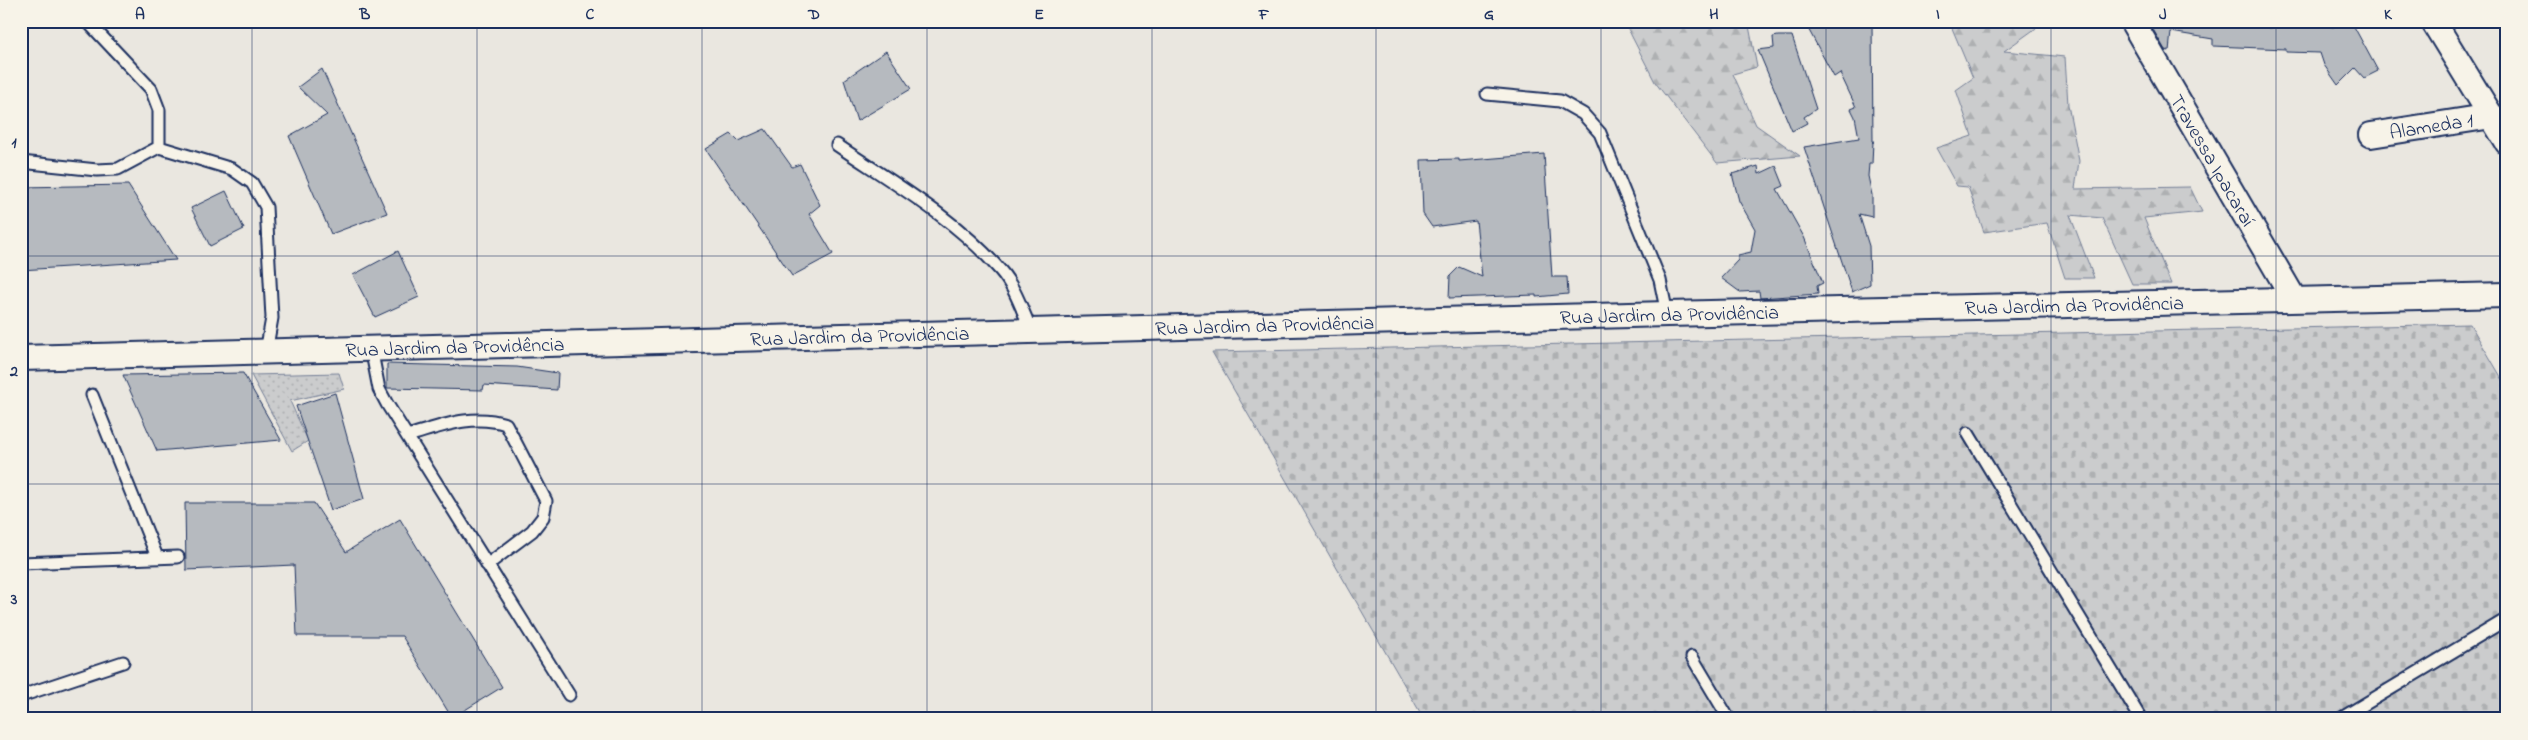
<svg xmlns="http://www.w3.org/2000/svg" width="2528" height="740" font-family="'Indie Flower',sans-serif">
	<defs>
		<pattern id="forest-firs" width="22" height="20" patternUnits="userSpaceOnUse" patternTransform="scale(1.25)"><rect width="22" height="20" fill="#cbcccd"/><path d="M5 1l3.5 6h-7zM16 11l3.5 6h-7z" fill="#aeb0b2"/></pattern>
		<pattern id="cemetery-stones" width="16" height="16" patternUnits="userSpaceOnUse" patternTransform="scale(1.25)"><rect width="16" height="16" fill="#cbcccd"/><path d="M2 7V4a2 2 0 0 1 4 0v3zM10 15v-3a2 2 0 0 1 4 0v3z" fill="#aeb0b2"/></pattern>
		<pattern id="park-dots" width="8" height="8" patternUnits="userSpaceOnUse" patternTransform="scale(1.25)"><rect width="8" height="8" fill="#cbcccd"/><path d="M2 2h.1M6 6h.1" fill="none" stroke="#aeb0b2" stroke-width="1.8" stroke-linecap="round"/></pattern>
	</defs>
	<rect width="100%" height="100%" fill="#eae7e0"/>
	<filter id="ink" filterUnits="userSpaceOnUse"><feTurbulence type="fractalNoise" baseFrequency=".02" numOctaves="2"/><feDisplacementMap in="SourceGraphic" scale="10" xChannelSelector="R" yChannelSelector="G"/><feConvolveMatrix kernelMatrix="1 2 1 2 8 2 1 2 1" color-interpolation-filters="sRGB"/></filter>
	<g filter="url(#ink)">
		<!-- forest -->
		<path fill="url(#forest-firs)" stroke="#737e96" d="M 1624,21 L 1748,21 L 1757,67 L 1733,74 L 1756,125 L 1800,156 L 1717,163 L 1655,82 Z
			M 1949,21 L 2046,21 L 2004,51 L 2065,57 L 2068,105 L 2079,161 L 2075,189 L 2190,187 L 2202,212 L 2144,218 L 2171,284 L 2132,284 L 2102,218 L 2070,215 L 2094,278 L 2065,278 L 2047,223 L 1984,232 L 1968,187 L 1957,186 L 1936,148 L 1972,136 L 1956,90 L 1973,78 Z"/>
		<!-- cemetery -->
		<path fill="url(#cemetery-stones)" stroke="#737e96" d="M 2470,324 L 2507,387 L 2507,719 L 1424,719 L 1212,352 Z"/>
		<!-- park -->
		<path fill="url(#park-dots)" stroke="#737e96" d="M 339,373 L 344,389 L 290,401 L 308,441 L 292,451 L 251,375 Z"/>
		<!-- building -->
		<path fill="#b6babf" stroke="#1b2f5e" d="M 1804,21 L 1872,21 L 1873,143 L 1873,141 L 1872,164 L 1869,164 L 1868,176 L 1872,195 L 1872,217 L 1859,214 L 1869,246 L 1870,284 L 1852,292 L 1804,147 L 1859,138 L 1855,117 L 1851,109 L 1856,107 L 1840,73 L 1834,77 Z
			M 2148,21 L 2264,21 L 2269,28 L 2296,25 L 2296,23 L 2334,27 L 2331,21 L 2351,21 L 2378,71 L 2364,78 L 2355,68 L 2338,85 L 2324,65 L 2320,53 L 2286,52 L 2286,49 L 2213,46 L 2213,39 L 2171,32 L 2169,51 L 2165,50 Z
			M 1778,36 L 1792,36 L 1816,109 L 1804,117 L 1807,123 L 1792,131 L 1758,50 L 1774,48 L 1773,37 Z
			M 886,51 L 911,89 L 857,121 L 844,80 Z
			M 322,69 L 387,213 L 331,234 L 289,136 L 327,115 L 298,87 Z
			M 765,129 L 792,167 L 800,164 L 820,205 L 809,214 L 833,254 L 792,276 L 706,149 L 731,134 L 738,141 Z
			M 1544,154 L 1552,277 L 1567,277 L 1568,294 L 1536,297 L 1536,295 L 1449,298 L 1450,276 L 1459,267 L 1482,277 L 1476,221 L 1432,227 L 1423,214 L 1421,160 L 1459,159 L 1459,161 Z
			M 1758,166 L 1759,174 L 1776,166 L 1784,186 L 1777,189 L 1804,237 L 1823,283 L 1817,286 L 1818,294 L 1760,298 L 1759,291 L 1740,292 L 1721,278 L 1738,260 L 1738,255 L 1751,252 L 1755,229 L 1739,201 L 1732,174 Z
			M 128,185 L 176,260 L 21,270 L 21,187 Z
			M 226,191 L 244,229 L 210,246 L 191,208 Z
			M 398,251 L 419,297 L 375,317 L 353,275 Z
			M 387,364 L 517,367 L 558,373 L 557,390 L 484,385 L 483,390 L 387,388 Z
			M 243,373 L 281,440 L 157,451 L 123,375 Z
			M 335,393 L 364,499 L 331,510 L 296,406 Z
			M 185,503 L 314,503 L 346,552 L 400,519 L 502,687 L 452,718 L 402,636 L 297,636 L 294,565 L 186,570 Z"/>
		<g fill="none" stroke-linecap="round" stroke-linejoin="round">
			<defs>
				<path id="service" d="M 1487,94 L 1560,101 L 1583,114 L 1600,133 L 1660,280 L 1667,314
					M 837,145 C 893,183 955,218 1000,270 C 1015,287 1022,310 1031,330
					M 159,147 L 232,169 L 252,183 L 266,207 L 272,318 L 266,352
					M 21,162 L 97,170 L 118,169 L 159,147 L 159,110 L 151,89 L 87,21
					M 371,348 L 379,389 L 387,404 L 569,695
					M 92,395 L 157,557
					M 1968,433 L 2141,719
					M 407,436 C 440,427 471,413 506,424 L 546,501 L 543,517 L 532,531 L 487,565
					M 21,563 L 178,557
					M 1692,657 L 1729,719
					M 21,696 L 123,662
					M 2340,719 L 2507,619"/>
				<g id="minor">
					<path id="s1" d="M 2132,21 L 2294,299"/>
					<path d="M 2433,21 L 2507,142"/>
					<path id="s2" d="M 2371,135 L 2492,116"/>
					<path id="s3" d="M 21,358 L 1667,314 L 2507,295"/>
				</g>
			</defs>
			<!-- service casing -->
			<use href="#service" stroke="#1b2f5e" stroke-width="15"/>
			<!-- minor casing -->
			<use href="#minor" stroke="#1b2f5e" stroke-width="28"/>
			<!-- service -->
			<use href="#service" stroke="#f7f3e8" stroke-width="11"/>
			<!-- minor -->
			<use href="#minor" stroke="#f7f3e8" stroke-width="24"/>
		</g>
	</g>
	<!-- grid -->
	<path fill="none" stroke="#1b2f5e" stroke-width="1" stroke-opacity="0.55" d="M 252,21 L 252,719M 477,21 L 477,719M 702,21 L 702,719M 927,21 L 927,719M 1152,21 L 1152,719M 1376,21 L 1376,719M 1601,21 L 1601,719M 1826,21 L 1826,719M 2051,21 L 2051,719M 2276,21 L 2276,719M 21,256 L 2507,256M 21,484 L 2507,484"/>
	<g text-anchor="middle" stroke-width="4" stroke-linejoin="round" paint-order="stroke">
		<!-- street labels -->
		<g font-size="20" fill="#1b2f5e" stroke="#f7f3e8">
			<text dy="7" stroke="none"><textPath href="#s2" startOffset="61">Alameda 1</textPath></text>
			<text dy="7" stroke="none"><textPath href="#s1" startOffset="161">Travessa Ipacaraí</textPath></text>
			<text dy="7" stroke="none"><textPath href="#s3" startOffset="2054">Rua Jardim da Providência</textPath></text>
			<text dy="7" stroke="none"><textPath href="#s3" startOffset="1649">Rua Jardim da Providência</textPath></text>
			<text dy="7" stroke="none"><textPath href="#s3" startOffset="1244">Rua Jardim da Providência</textPath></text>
			<text dy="7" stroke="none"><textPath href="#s3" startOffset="839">Rua Jardim da Providência</textPath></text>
			<text dy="7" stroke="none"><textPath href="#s3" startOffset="434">Rua Jardim da Providência</textPath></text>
		</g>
	</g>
	<!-- margin -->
	<rect width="2528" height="740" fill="none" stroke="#f7f3e8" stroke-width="55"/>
	<rect x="28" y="28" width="2472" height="684" fill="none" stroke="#1b2f5e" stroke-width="2"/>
	<g font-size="16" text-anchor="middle" font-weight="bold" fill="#1b2f5e">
		<text x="140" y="19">A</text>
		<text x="365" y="19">B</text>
		<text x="590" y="19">C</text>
		<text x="814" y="19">D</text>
		<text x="1039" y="19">E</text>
		<text x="1264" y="19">F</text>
		<text x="1489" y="19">G</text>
		<text x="1714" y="19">H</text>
		<text x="1938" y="19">I</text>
		<text x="2163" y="19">J</text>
		<text x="2388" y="19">K</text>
		<text x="14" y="147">1</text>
		<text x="14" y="376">2</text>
		<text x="14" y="604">3</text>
	</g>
</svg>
